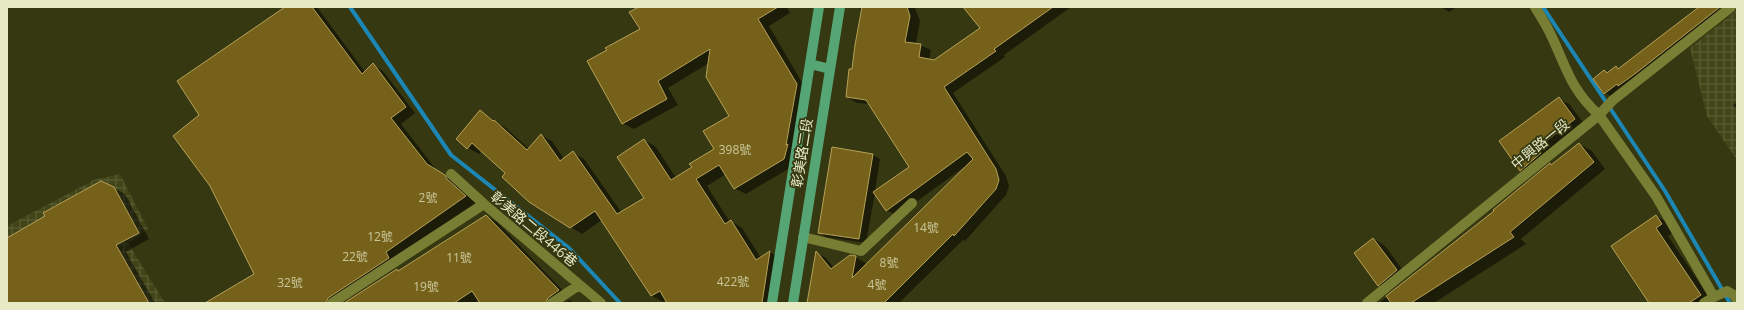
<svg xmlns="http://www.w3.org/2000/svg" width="1744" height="310" font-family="'Open Sans','Noto Sans TC',sans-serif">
	<defs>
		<pattern id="industrial-grid" width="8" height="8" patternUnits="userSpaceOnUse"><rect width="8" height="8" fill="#424518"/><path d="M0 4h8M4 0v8" fill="none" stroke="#5d6038"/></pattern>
	</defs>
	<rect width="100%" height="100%" fill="#363811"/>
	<!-- industrial -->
	<path fill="url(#industrial-grid)" d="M 1737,10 L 1737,160 L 1707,116 L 1690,48 Z
		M 120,174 L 148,229 L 128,243 L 165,303 L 7,303 L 7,226 L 94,180 Z"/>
	<!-- shadow -->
	<path fill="#0007" d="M 287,7 L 317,7 L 365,72 L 373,65 L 383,71 L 415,113 L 401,124 L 437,171 L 455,182 L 475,203 L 395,259 L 339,303 L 207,303 L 255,275 L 201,115 Z
		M 637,7 L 787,7 L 790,13 L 769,26 L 807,91 L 795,165 L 746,194 L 734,188 L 726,174 L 707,186 L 730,222 L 731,221 L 742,228 L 761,258 L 770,252 L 781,258 L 774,303 L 669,303 L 667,300 L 663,302 L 652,296 L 602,220 L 582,234 L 529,201 L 507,173 L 482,151 L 479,154 L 468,148 L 480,112 L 506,128 L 529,149 L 541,135 L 552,141 L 564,159 L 573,153 L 584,159 L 622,213 L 645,198 L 644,140 L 656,147 L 676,178 L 693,168 L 715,149 L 731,116 L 709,63 L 668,88 L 678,105 L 634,129 L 622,123 L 641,30 Z
		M 858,7 L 915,8 L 920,21 L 916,44 L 920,45 L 931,50 L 929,60 L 935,61 L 982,28 L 964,7 L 1071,7 L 1004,55 L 1005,57 L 953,93 L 1006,176 L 1009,186 L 1006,195 L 965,241 L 963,240 L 899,303 L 809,303 L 816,253 L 826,258 L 834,268 L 855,257 L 866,263 L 865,267 L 965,168 L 964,167 L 897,216 L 887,210 L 875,193 L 866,243 L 826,237 L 819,232 L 873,155 L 880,159 L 875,191 L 911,167 L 870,104 L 857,103 L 847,97 L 862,10 Z
		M 1441,7 L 1457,7 L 1449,12 Z
		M 1699,7 L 1735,7 L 1614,98 L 1605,93 L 1604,71 L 1608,73 L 1616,67 L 1620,69 Z
		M 1559,99 L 1569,104 L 1585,125 L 1531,175 L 1521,170 Z
		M 1737,102 L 1737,110 L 1733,105 Z
		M 1579,144 L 1592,151 L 1605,169 L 1521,239 L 1526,244 L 1434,303 L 1379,303 Z
		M 114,188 L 125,194 L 149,239 L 126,252 L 155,303 L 7,303 L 7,239 Z
		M 486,216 L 497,222 L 569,297 L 560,303 L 481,303 L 479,300 L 474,303 L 346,303 L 397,270 L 399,271 Z
		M 1656,216 L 1669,223 L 1675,231 L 1668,236 L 1713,303 L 1650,303 Z
		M 1374,239 L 1385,246 L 1408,277 L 1390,291 L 1379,285 Z
		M 569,300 L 574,303 L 565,303 Z"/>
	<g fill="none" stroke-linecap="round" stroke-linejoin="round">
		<!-- stream -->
		<path stroke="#1c87b5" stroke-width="4" d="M 350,7 L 451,155 L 569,248 L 620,303
			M 1543,7 L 1665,191 L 1730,303"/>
	</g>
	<!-- building -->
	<path fill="#75611a" stroke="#b7a158" d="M 285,7 L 312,7 L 362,74 L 373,63 L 406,107 L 391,118 L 427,164 L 445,175 L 447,179 L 466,196 L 386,252 L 389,258 L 328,298 L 326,303 L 205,303 L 254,274 L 210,186 L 173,136 L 199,115 L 177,81 Z
		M 639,7 L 778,7 L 758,19 L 797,84 L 786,145 L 788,144 L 784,159 L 734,189 L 719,165 L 696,179 L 725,224 L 731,220 L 756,260 L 770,251 L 762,303 L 667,303 L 660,291 L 651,296 L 595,211 L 570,228 L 529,202 L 502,177 L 505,173 L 472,143 L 467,149 L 456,139 L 480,110 L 493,121 L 494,120 L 527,150 L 541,134 L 560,161 L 573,151 L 617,214 L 644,198 L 617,157 L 644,139 L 671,180 L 692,167 L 689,164 L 714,149 L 703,131 L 729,116 L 706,77 L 710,49 L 658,81 L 667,99 L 622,124 L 587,61 L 607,50 L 605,48 L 640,29 L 629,12 Z
		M 862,7 L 907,7 L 910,16 L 905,42 L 921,44 L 919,57 L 934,60 L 980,28 L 963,7 L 1053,7 L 994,49 L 996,51 L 944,87 L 996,169 L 999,180 L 996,189 L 954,236 L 953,234 L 884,303 L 807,303 L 816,251 L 831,269 L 850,255 L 856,256 L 852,278 L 973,159 L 967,152 L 886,211 L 873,192 L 909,167 L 866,100 L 846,97 L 849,69 L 852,69 L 855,45 Z
		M 1699,7 L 1720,7 L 1636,73 L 1618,86 L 1617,84 L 1604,94 L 1593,79 L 1604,70 L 1607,73 L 1616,66 L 1618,69 Z
		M 1559,97 L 1575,119 L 1538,147 L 1541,153 L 1520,171 L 1499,141 Z
		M 1579,143 L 1594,162 L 1510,232 L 1514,237 L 1411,303 L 1391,303 L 1386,296 L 1494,211 L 1493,210 L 1550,163 L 1551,165 Z
		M 832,147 L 873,154 L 859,239 L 818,233 Z
		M 101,181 L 114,187 L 139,233 L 116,245 L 149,303 L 7,303 L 7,238 L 45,216 L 43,213 Z
		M 486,215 L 559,290 L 548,298 L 546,303 L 480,303 L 472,291 L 454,303 L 344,303 L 397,269 L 398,271 Z
		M 1656,215 L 1662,224 L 1656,228 L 1701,295 L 1689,303 L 1649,303 L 1611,246 Z
		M 1373,238 L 1397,270 L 1378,286 L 1354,253 Z"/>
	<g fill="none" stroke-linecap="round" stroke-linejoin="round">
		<!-- minor -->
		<path stroke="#797e35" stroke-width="10" d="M 1535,7 C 1540,15 1545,23 1549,31 C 1566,65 1569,88 1599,115 L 1656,196 L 1714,297 L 1727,291 L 1734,295 L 1737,300
			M 451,174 L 484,204 L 601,303
			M 803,237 L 861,251 L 912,203
			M 332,303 L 484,204
			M 552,303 L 579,285
			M 1367,303 L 1599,115 L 1613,100 L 1731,7
			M 1704,303 L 1714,297"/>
		<!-- major -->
		<path stroke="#56a575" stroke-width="10" d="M 810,64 L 830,69
			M 772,303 L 819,7
			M 793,303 L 840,7"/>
	</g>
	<g text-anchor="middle" stroke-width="3.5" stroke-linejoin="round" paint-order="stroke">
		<!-- number labels -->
		<g font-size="12" fill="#cac89b">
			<text x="735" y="154">398號</text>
			<text x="428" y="202">2號</text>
			<text x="926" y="232">14號</text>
			<text x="380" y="241">12號</text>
			<text x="355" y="261">22號</text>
			<text x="459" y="262">11號</text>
			<text x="889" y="267">8號</text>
			<text x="733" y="286">422號</text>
			<text x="290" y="287">32號</text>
			<text x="877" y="289">4號</text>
			<text x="426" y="291">19號</text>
		</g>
		<!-- street labels -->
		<g font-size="14" fill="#e6ebc6" stroke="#363811">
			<text transform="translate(1540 144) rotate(-39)" y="5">中興路一段</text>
			<text transform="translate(802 153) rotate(-81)" y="5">彰美路二段</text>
			<text transform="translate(534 229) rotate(40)" y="5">彰美路二段446巷</text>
		</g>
	</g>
	<!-- border -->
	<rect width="1744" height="310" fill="none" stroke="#e6ebc6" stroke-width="16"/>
</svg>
